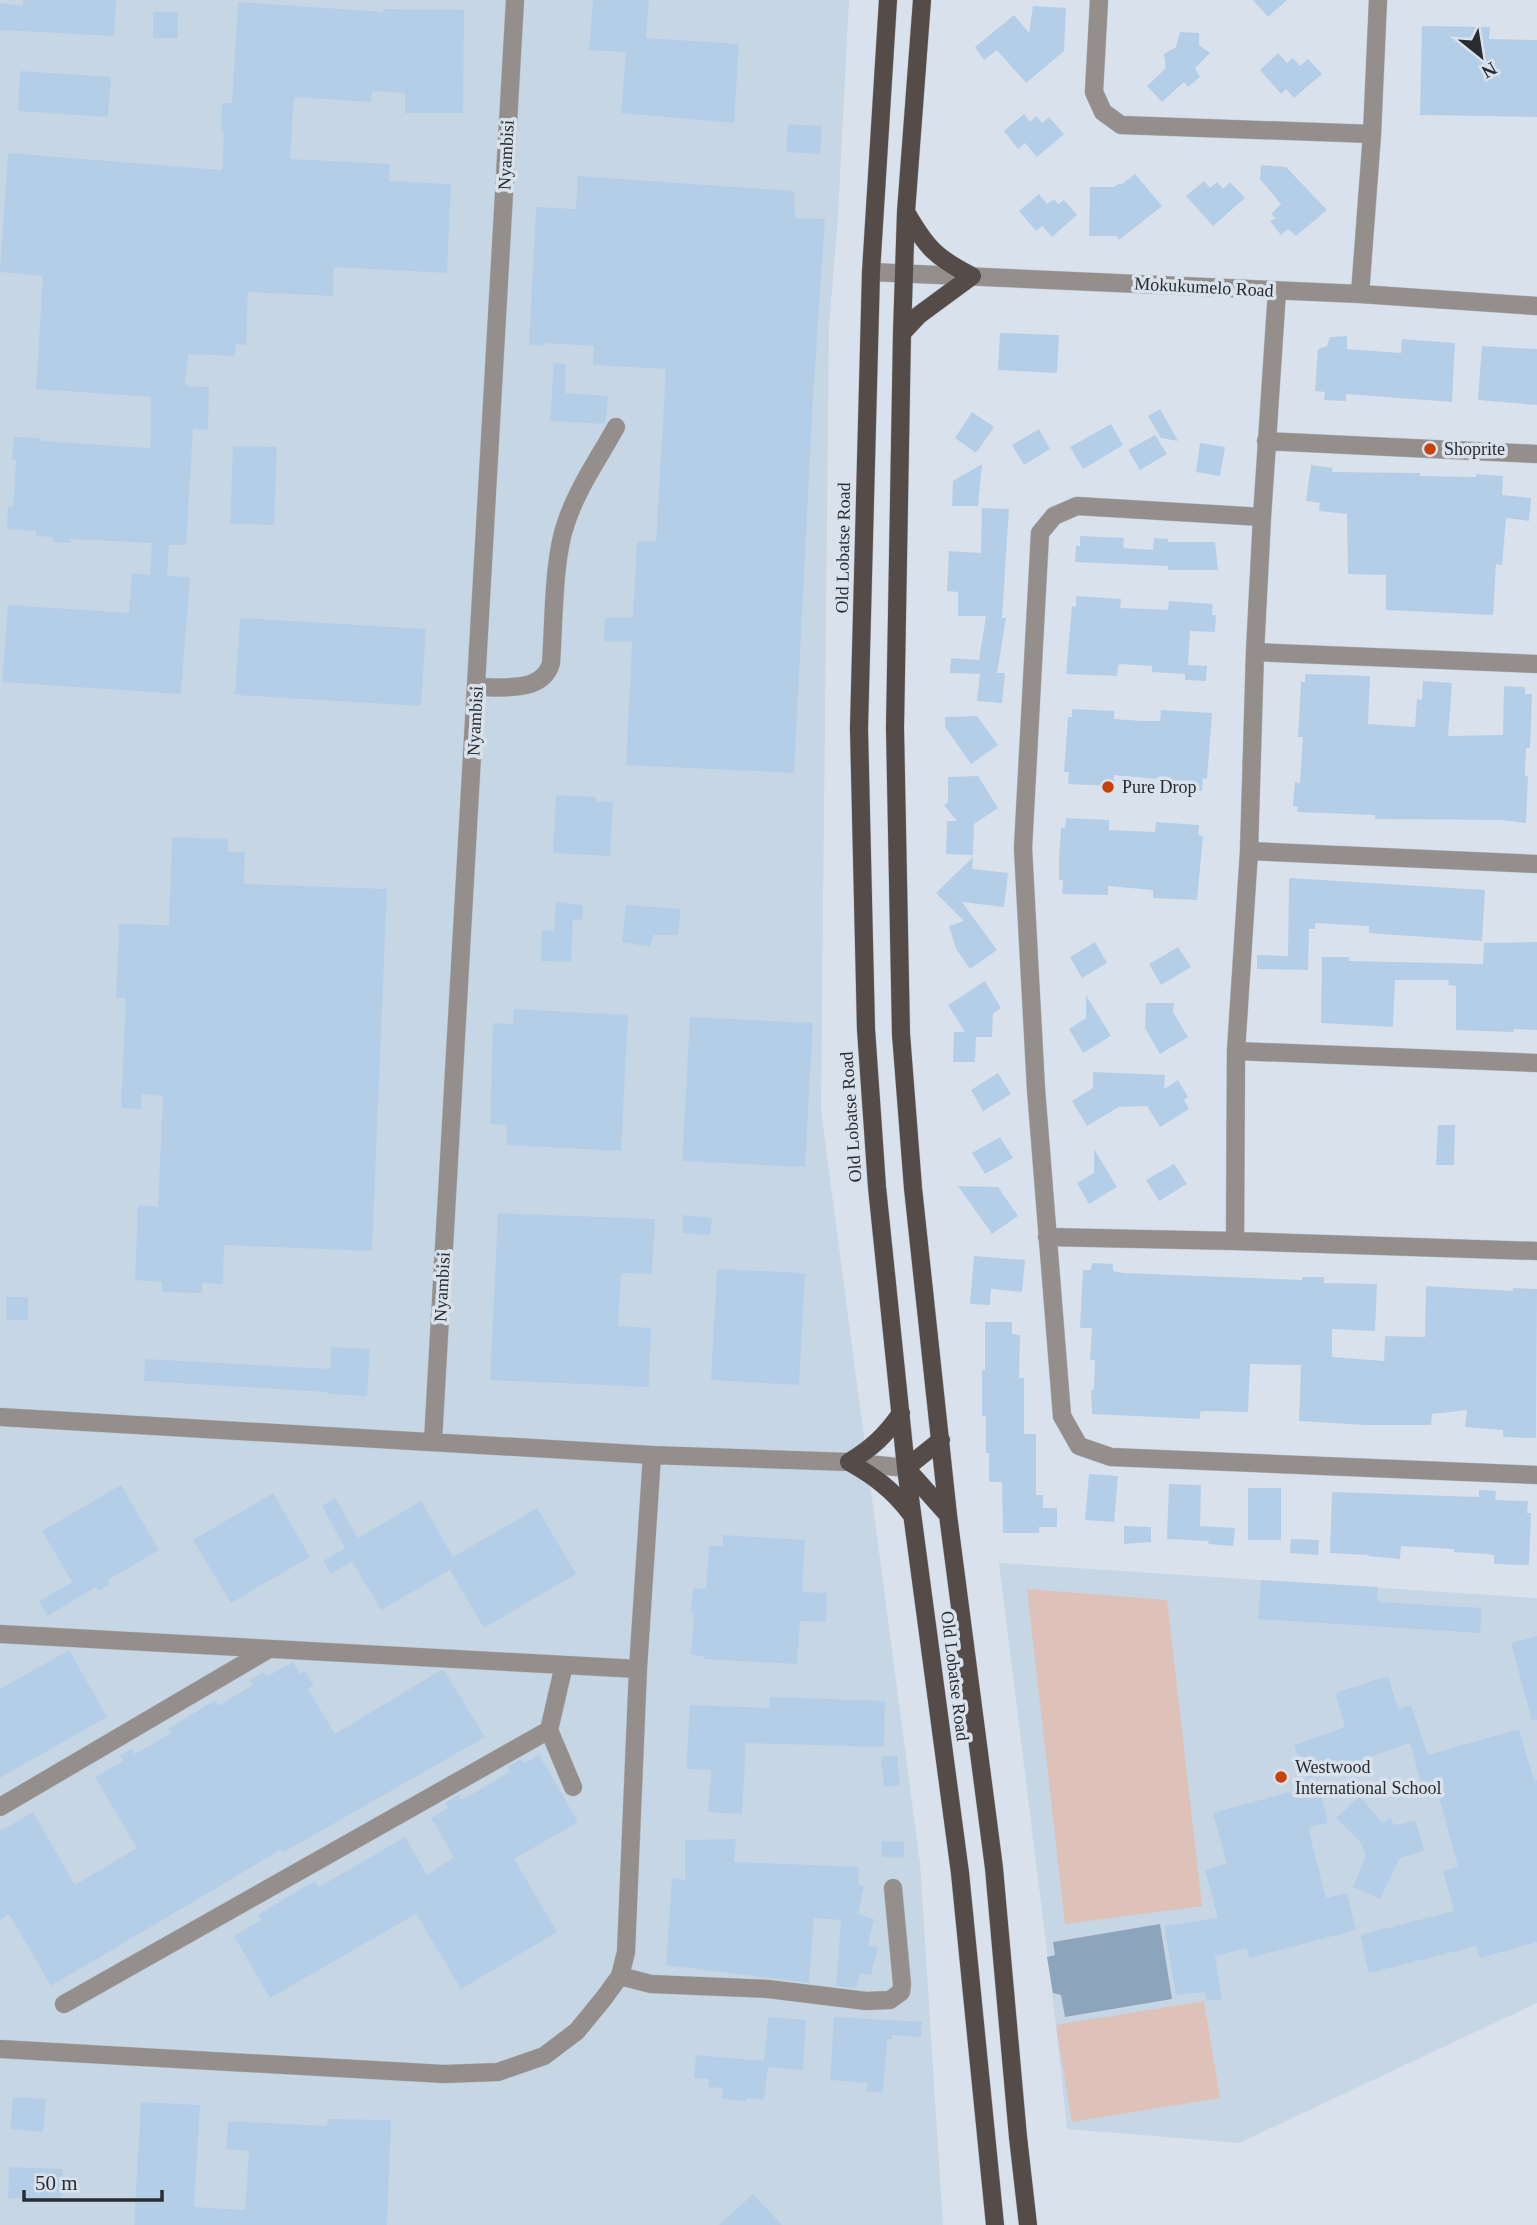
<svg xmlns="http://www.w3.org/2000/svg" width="1537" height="2225" font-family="'Times New Roman',serif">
	<rect width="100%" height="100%" fill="#d9e2ec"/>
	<!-- built -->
	<path fill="#c7d6e4" d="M 0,0 L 849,0 L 838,216 L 829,328 L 821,1110 L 920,1863 L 943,2225 L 0,2225 Z
		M 999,1563 L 1537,1598 L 1537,2003 L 1239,2143 L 1067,2129 L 1056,2025 Z"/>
	<!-- green -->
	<path fill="#dec1b8" d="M 1027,1589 L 1167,1600 L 1202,1906 L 1065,1924 Z
		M 1204,2001 L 1220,2098 L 1072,2122 L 1056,2025 Z"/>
	<!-- water -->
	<path fill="#8ca4bc" d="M 1160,1924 L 1172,1999 L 1065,2017 L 1061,1995 L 1053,1993 L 1047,1957 L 1055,1955 L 1053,1942 Z"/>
	<!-- building -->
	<path fill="#b5cee7" d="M 23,0 L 116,0 L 114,36 L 0,30 L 0,3 L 23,6 Z
		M 593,0 L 649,0 L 646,38 L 739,44 L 734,123 L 621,113 L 626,52 L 589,50 Z
		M 1253,0 L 1287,0 L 1268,17 Z
		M 238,2 L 383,12 L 383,9 L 464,10 L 463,113 L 405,113 L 405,93 L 372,91 L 371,102 L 294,97 L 290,159 L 390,164 L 389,181 L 451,184 L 447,273 L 334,267 L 333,296 L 248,292 L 246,345 L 236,344 L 235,356 L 188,354 L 185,386 L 209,387 L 208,430 L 193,429 L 186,545 L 169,545 L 167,576 L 190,577 L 181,694 L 2,682 L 8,605 L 129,613 L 132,573 L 150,575 L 152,543 L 70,539 L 70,543 L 53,542 L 53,537 L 36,536 L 36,531 L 7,529 L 8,507 L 13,507 L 16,460 L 12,460 L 14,437 L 41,438 L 41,441 L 150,448 L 151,397 L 36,389 L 43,276 L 0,272 L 8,153 L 222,170 L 224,132 L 221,132 L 222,103 L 232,103 Z
		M 1033,6 L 1066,8 L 1064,51 L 1026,83 L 997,50 L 984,60 L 975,47 L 1014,15 L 1029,33 Z
		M 153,12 L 178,12 L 178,38 L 153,38 Z
		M 1422,26 L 1490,27 L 1489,39 L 1537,40 L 1537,117 L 1420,115 Z
		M 1180,32 L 1199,33 L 1199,45 L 1210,53 L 1195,68 L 1200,77 L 1188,87 L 1184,82 L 1162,102 L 1147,86 L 1166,68 L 1164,54 L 1176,47 Z
		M 1278,53 L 1287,63 L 1293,58 L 1300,66 L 1308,59 L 1322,74 L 1294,98 L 1286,89 L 1281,94 L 1260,70 Z
		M 20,71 L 111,77 L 108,117 L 18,111 Z
		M 1024,114 L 1030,122 L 1036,116 L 1042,123 L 1049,117 L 1064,134 L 1037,157 L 1025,143 L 1018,149 L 1004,131 Z
		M 788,124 L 822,126 L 820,154 L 786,152 Z
		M 1261,165 L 1286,167 L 1327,210 L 1296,236 L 1288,229 L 1281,235 L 1270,221 L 1276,218 L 1271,214 L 1281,204 L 1260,179 Z
		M 1135,174 L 1162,206 L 1119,240 L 1116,236 L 1089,236 L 1090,187 L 1114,187 L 1120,183 L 1121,185 Z
		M 578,176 L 794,191 L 795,218 L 825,219 L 813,398 L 794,773 L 626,765 L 632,642 L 604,641 L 605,617 L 633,618 L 637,541 L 656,542 L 666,369 L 593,365 L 594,346 L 545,343 L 545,346 L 529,345 L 536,207 L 576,209 Z
		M 1204,181 L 1210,188 L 1217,182 L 1223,189 L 1230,182 L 1245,198 L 1213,226 L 1186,196 Z
		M 1039,194 L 1047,204 L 1054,199 L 1058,204 L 1064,200 L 1077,215 L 1052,237 L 1042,226 L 1036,231 L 1019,211 Z
		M 1000,333 L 1059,335 L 1057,373 L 998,370 Z
		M 1347,336 L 1347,349 L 1401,353 L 1402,339 L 1455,343 L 1452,402 L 1346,394 L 1346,401 L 1324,400 L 1325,392 L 1315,391 L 1318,349 L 1327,346 L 1330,337 Z
		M 1482,346 L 1537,349 L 1537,405 L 1478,400 Z
		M 554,363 L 566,364 L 565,393 L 608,396 L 605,424 L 550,421 Z
		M 1160,409 L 1178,441 L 1161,438 L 1148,416 Z
		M 972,412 L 994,427 L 976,453 L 955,438 Z
		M 1111,424 L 1123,445 L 1083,469 L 1070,447 Z
		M 1039,429 L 1050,449 L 1024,465 L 1012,445 Z
		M 1155,435 L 1167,454 L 1140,470 L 1128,450 Z
		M 1200,443 L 1225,447 L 1220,476 L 1196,472 Z
		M 233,446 L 277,447 L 274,525 L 230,524 Z
		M 982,464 L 978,506 L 952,506 L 953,481 Z
		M 1311,465 L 1333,468 L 1332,472 L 1420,473 L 1420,476 L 1476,477 L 1476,474 L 1503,476 L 1502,495 L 1531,498 L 1529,521 L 1506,518 L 1502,565 L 1496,564 L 1493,615 L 1386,610 L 1386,575 L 1348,574 L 1347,514 L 1319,511 L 1320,503 L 1306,501 Z
		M 982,508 L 1009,509 L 1002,618 L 1006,618 L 997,673 L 1005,673 L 1002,703 L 977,701 L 980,674 L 950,673 L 951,658 L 979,660 L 986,616 L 958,616 L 958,592 L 947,591 L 949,551 L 981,553 Z
		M 1080,536 L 1124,538 L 1123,548 L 1153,550 L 1154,538 L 1168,539 L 1168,542 L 1215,542 L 1218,570 L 1168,570 L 1168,566 L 1075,562 L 1076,546 L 1080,546 Z
		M 1076,596 L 1121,599 L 1120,608 L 1149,609 L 1168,610 L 1169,601 L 1213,604 L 1212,615 L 1216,615 L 1215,632 L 1190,631 L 1188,665 L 1207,666 L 1206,681 L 1185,680 L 1185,674 L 1152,672 L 1152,666 L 1120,664 L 1118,666 L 1117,676 L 1066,674 L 1072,606 L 1076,607 Z
		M 240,618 L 426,629 L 421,706 L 235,695 Z
		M 1305,674 L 1370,676 L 1368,724 L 1415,727 L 1417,699 L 1422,700 L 1423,681 L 1452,683 L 1448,736 L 1503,735 L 1504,686 L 1525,687 L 1525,694 L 1532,694 L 1530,748 L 1526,748 L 1525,776 L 1528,776 L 1526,823 L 1500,820 L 1375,819 L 1375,815 L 1297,812 L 1298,807 L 1293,806 L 1295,782 L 1300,783 L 1303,737 L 1298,737 L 1301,682 L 1305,682 Z
		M 1072,709 L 1114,711 L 1114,719 L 1143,721 L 1160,721 L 1161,710 L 1212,713 L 1207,779 L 1203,778 L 1202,791 L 1157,788 L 1158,779 L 1114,775 L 1114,786 L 1068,784 L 1069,772 L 1064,772 L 1068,717 L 1072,717 Z
		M 977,716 L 998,745 L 971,764 L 945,727 L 945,717 Z
		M 978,776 L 998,808 L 974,824 L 973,855 L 946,854 L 947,821 L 957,821 L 944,805 L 948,802 L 948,777 Z
		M 556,795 L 596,797 L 596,801 L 613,802 L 610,856 L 553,853 Z
		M 1066,818 L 1109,820 L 1109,830 L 1155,832 L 1156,822 L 1199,825 L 1198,835 L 1203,836 L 1197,900 L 1153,898 L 1153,890 L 1108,886 L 1108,895 L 1062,894 L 1063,880 L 1059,880 L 1059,857 L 1061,828 L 1065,828 Z
		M 172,837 L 228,839 L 228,852 L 245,852 L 244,884 L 387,889 L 372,1251 L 224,1245 L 223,1284 L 202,1283 L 202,1293 L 162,1292 L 162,1282 L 135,1280 L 138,1205 L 158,1207 L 163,1096 L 142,1094 L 141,1109 L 121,1108 L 126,998 L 116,998 L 119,924 L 169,925 Z
		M 973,857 L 972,869 L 1008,873 L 1004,907 L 962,902 L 997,950 L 970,969 L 956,949 L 949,926 L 964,921 L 936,893 Z
		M 1289,878 L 1485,890 L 1482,941 L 1369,933 L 1369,926 L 1315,923 L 1315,929 L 1309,929 L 1308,970 L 1257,969 L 1257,955 L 1288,956 Z
		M 556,902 L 583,905 L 582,920 L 573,919 L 571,962 L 541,961 L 542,930 L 554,931 Z
		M 626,905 L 681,909 L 678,935 L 653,935 L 650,947 L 622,942 Z
		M 1095,942 L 1107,963 L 1082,978 L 1070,957 Z
		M 1537,942 L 1537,1030 L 1514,1029 L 1513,1032 L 1456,1030 L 1456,986 L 1448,985 L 1449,980 L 1395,980 L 1393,1027 L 1321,1023 L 1322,957 L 1349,957 L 1349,961 L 1483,964 L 1484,943 Z
		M 1178,947 L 1191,967 L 1161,985 L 1149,964 Z
		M 985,981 L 1001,1008 L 993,1013 L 992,1037 L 976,1037 L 975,1062 L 953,1062 L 954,1032 L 965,1032 L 948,1005 Z
		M 1086,995 L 1111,1036 L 1083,1053 L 1069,1029 L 1086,1018 Z
		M 1146,1003 L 1174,1003 L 1173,1012 L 1188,1037 L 1160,1054 L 1145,1028 Z
		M 514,1009 L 628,1015 L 621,1151 L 506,1145 L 507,1125 L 490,1124 L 493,1023 L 513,1024 Z
		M 690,1017 L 813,1023 L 805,1167 L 682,1161 Z
		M 1093,1072 L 1165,1075 L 1164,1089 L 1178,1080 L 1188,1097 L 1184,1100 L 1189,1109 L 1160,1127 L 1147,1106 L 1119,1107 L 1087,1126 L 1072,1101 L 1093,1088 Z
		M 998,1073 L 1011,1094 L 983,1111 L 971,1090 Z
		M 1438,1125 L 1455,1125 L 1454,1165 L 1436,1165 Z
		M 1000,1137 L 1013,1158 L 985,1174 L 972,1153 Z
		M 1094,1149 L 1117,1187 L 1089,1204 L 1077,1183 L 1094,1173 Z
		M 1174,1164 L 1187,1184 L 1159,1201 L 1146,1180 Z
		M 958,1186 L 998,1187 L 1018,1216 L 992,1234 Z
		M 498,1213 L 655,1219 L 652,1274 L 621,1273 L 618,1326 L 651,1328 L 649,1387 L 490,1380 Z
		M 683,1215 L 712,1218 L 710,1235 L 682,1233 Z
		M 974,1256 L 1025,1260 L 1022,1292 L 991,1289 L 990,1305 L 970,1304 Z
		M 1092,1263 L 1113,1264 L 1113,1271 L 1123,1273 L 1302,1280 L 1302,1277 L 1324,1277 L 1324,1283 L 1377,1284 L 1375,1331 L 1332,1329 L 1332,1357 L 1384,1361 L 1385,1336 L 1425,1337 L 1426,1286 L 1513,1291 L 1513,1288 L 1537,1289 L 1536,1438 L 1503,1437 L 1503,1430 L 1465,1427 L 1467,1410 L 1432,1414 L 1431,1425 L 1365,1425 L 1299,1421 L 1301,1365 L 1250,1364 L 1248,1412 L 1204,1411 L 1200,1412 L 1200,1419 L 1092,1414 L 1091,1390 L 1094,1390 L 1095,1360 L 1090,1360 L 1092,1328 L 1080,1328 L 1083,1270 L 1091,1270 Z
		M 717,1269 L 805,1273 L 799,1385 L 711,1380 Z
		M 6,1297 L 28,1297 L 28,1320 L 6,1320 Z
		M 985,1322 L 1012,1322 L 1012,1334 L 1020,1335 L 1019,1378 L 1024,1378 L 1024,1434 L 1036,1434 L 1036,1495 L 1043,1495 L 1043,1508 L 1057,1508 L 1057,1527 L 1039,1527 L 1039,1533 L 1003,1533 L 1002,1482 L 989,1482 L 989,1453 L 986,1453 L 986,1416 L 982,1416 L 982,1370 L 985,1370 Z
		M 331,1347 L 370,1349 L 367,1396 L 328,1394 L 328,1392 L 144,1381 L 145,1359 L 330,1369 Z
		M 1089,1474 L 1118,1476 L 1114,1522 L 1085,1520 Z
		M 1169,1484 L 1201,1485 L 1200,1526 L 1235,1528 L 1233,1546 L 1208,1544 L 1209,1541 L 1167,1539 Z
		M 121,1485 L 159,1550 L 108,1580 L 110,1584 L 98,1591 L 96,1587 L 47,1616 L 39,1601 L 72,1582 L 42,1531 Z
		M 1248,1488 L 1281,1488 L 1281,1540 L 1248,1540 Z
		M 1479,1490 L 1496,1491 L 1495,1500 L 1528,1501 L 1527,1513 L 1531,1513 L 1529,1565 L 1494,1564 L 1494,1555 L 1487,1554 L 1486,1551 L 1486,1554 L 1454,1552 L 1454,1549 L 1401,1546 L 1400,1559 L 1368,1556 L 1368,1555 L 1330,1553 L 1332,1492 L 1479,1497 Z
		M 273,1493 L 310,1557 L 231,1603 L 193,1540 Z
		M 335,1498 L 358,1538 L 421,1501 L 453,1557 L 537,1508 L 576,1574 L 484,1628 L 450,1570 L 381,1610 L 352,1561 L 331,1574 L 323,1561 L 345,1548 L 322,1506 Z
		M 1124,1526 L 1151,1527 L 1151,1542 L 1124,1544 Z
		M 723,1535 L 805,1540 L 802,1592 L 827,1593 L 826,1622 L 800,1621 L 797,1664 L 704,1659 L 704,1656 L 691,1655 L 694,1613 L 691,1613 L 693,1588 L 706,1589 L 709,1546 L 723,1546 Z
		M 1291,1539 L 1319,1540 L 1318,1555 L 1290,1553 Z
		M 1261,1580 L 1378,1587 L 1377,1602 L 1482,1608 L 1480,1633 L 1258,1619 Z
		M 1537,1636 L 1537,1720 L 1532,1721 L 1511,1643 Z
		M 69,1650 L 107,1717 L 0,1778 L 0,1689 Z
		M 293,1662 L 300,1674 L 305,1671 L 314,1686 L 308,1689 L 335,1734 L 441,1670 L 444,1670 L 485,1737 L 284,1852 L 282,1849 L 51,1986 L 9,1914 L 0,1920 L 0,1831 L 33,1812 L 75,1885 L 137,1848 L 95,1777 L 123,1761 L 120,1756 L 132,1749 L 135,1754 L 171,1733 L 168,1729 L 215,1700 L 218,1706 L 253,1685 L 250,1680 L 264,1672 L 266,1677 Z
		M 1388,1676 L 1398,1709 L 1411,1705 L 1428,1755 L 1519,1729 L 1534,1781 L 1537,1780 L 1537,1942 L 1480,1958 L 1476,1946 L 1369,1973 L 1360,1935 L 1454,1911 L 1443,1871 L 1458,1867 L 1438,1794 L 1425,1798 L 1410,1743 L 1306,1779 L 1294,1745 L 1345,1727 L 1335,1693 Z
		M 770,1697 L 885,1701 L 884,1747 L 746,1743 L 742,1814 L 708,1812 L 711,1770 L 686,1769 L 690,1705 L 769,1708 Z
		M 539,1755 L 578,1822 L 514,1859 L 557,1932 L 461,1989 L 416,1914 L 270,1998 L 234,1936 L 261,1920 L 258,1915 L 292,1894 L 315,1881 L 319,1887 L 405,1837 L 427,1875 L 454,1857 L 431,1818 L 448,1808 L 445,1803 L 459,1795 L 462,1800 L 510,1772 L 507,1767 L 521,1759 L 524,1764 Z
		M 897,1755 L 900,1785 L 884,1787 L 881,1757 Z
		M 1318,1784 L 1328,1823 L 1308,1828 L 1326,1898 L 1347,1893 L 1356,1930 L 1249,1958 L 1247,1948 L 1215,1956 L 1222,1999 L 1207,2001 L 1205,1992 L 1176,1995 L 1164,1926 L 1218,1918 L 1205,1870 L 1227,1864 L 1213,1813 Z
		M 1360,1796 L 1382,1823 L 1390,1819 L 1395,1825 L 1416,1821 L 1424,1851 L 1400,1858 L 1380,1899 L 1353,1887 L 1366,1856 L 1361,1843 L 1336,1818 Z
		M 736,1839 L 734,1862 L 859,1867 L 858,1884 L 864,1887 L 858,1914 L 874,1919 L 868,1945 L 878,1947 L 871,1975 L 860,1973 L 856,1988 L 836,1986 L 841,1920 L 814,1918 L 809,1983 L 666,1965 L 672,1878 L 685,1880 L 685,1840 Z
		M 882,1841 L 904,1842 L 904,1858 L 882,1857 Z
		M 768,2017 L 806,2020 L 803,2070 L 768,2067 L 764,2100 L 746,2098 L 746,2101 L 722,2099 L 723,2088 L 708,2087 L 709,2079 L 694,2078 L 696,2055 L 764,2061 Z
		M 834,2017 L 922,2022 L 921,2037 L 892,2035 L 892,2039 L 887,2039 L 883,2093 L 866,2091 L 868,2083 L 830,2080 Z
		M 13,2097 L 46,2099 L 43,2132 L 10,2129 Z
		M 141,2102 L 200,2105 L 194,2207 L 245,2210 L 249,2151 L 226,2149 L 228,2121 L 327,2126 L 328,2119 L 391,2120 L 387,2225 L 134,2225 Z
		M 9,2167 L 63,2169 L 61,2200 L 8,2198 Z
		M 753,2194 L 782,2225 L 719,2225 Z"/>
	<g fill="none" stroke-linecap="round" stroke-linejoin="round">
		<defs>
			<path id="minor" d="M 1099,0 L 1094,92 L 1103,112 L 1121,125 L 1372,134
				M 871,272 L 1360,294 L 1537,306
				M 1360,294 L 1372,134 L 1378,0
				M 1266,441 L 1537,454
				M 1262,517 L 1077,506 L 1054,516 L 1040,533 L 1023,848 L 1036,1089 L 1062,1416 L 1079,1446 L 1111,1457 L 1537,1475
				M 1255,652 L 1537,664
				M 477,687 C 502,687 543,693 551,663 C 554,623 553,559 566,523 C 577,489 599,458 616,427
				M 1249,851 L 1537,864
				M 1236,1051 L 1537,1063
				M 1047,1237 L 1235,1241 L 1537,1251
				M 1235,1241 L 1236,1051 L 1249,851 L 1255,652 L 1262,517 L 1277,291
				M 0,1417 L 652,1455 L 849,1462 L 906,1468
				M 433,1441 L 515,0
				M 0,1634 L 638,1669
				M 564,1665 L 549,1730 L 573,1787
				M 0,1807 L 269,1649
				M 620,1976 L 651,1984 L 768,1989 L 866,2001 L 890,2000 L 901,1992 L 902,1984 L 893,1888
				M 64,2004 L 549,1730
				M 0,2049 L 444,2074 L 498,2072 L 544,2056 L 577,2031 L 604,1998 L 620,1976 L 626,1952 L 638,1669 L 652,1455"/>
			<path id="major" d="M 888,0 L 871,272 L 859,728 L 866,1029 L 877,1187 L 906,1468 L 960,1873 L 995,2225
				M 922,0 L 906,212 L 902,333 L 895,728 L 901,1034 L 913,1188 L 948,1515 L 994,1868 L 1018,2137 L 1028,2225
				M 902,333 L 919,315 L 972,276 C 936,258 926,247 906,212
				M 901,1413 C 886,1435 872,1448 849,1462 C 874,1476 893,1490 911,1514
				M 941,1440 L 906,1468 L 948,1515"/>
		</defs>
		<!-- minor casing -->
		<use href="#minor" stroke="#b6bec6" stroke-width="19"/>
		<!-- major casing -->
		<use href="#major" stroke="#b6bec6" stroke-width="19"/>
		<!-- minor -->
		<use href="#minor" stroke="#948e8c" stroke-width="18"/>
		<!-- major -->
		<use href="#major" stroke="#554b48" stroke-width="18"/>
	</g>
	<!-- markers -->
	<g fill="#c84107" stroke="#d9e2ec" stroke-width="2.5">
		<circle cx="1430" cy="449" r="7"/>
		<circle cx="1108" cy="787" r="7"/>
		<circle cx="1281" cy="1777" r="7"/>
	</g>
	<g text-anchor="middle" stroke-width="7" stroke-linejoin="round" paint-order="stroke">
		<!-- street labels -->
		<g font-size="18" fill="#292c30" stroke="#d9e2ec">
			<text transform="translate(506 155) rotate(-87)" y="6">Nyambisi</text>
			<text transform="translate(1204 287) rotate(3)" y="6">Mokukumelo Road</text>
			<text transform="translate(843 548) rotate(-89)" y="6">Old Lobatse Road</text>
			<text transform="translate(475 721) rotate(-87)" y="6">Nyambisi</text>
			<text transform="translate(851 1117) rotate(-94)" y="6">Old Lobatse Road</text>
			<text transform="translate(442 1287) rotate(-87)" y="6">Nyambisi</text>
			<text transform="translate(955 1676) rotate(83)" y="6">Old Lobatse Road</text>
		</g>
		<!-- poi labels -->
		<g font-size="18" fill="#292c30" stroke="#d9e2ec" text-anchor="start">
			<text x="1444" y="455">Shoprite</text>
			<text x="1122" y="793">Pure Drop</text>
			<text x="1295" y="1773">Westwood<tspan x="1295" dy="21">International School</tspan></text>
		</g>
	</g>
	<!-- north arrow -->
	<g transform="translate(1481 56) rotate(150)" stroke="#d9e2ec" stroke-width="5" paint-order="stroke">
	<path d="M0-5L12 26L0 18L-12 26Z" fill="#292c30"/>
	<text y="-10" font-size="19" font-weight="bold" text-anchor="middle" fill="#292c30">N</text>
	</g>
	<!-- scale -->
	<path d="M24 2190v10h138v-10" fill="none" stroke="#292c30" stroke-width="3.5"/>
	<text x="35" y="2190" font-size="21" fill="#292c30" stroke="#d9e2ec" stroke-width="5" paint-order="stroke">50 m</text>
</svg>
